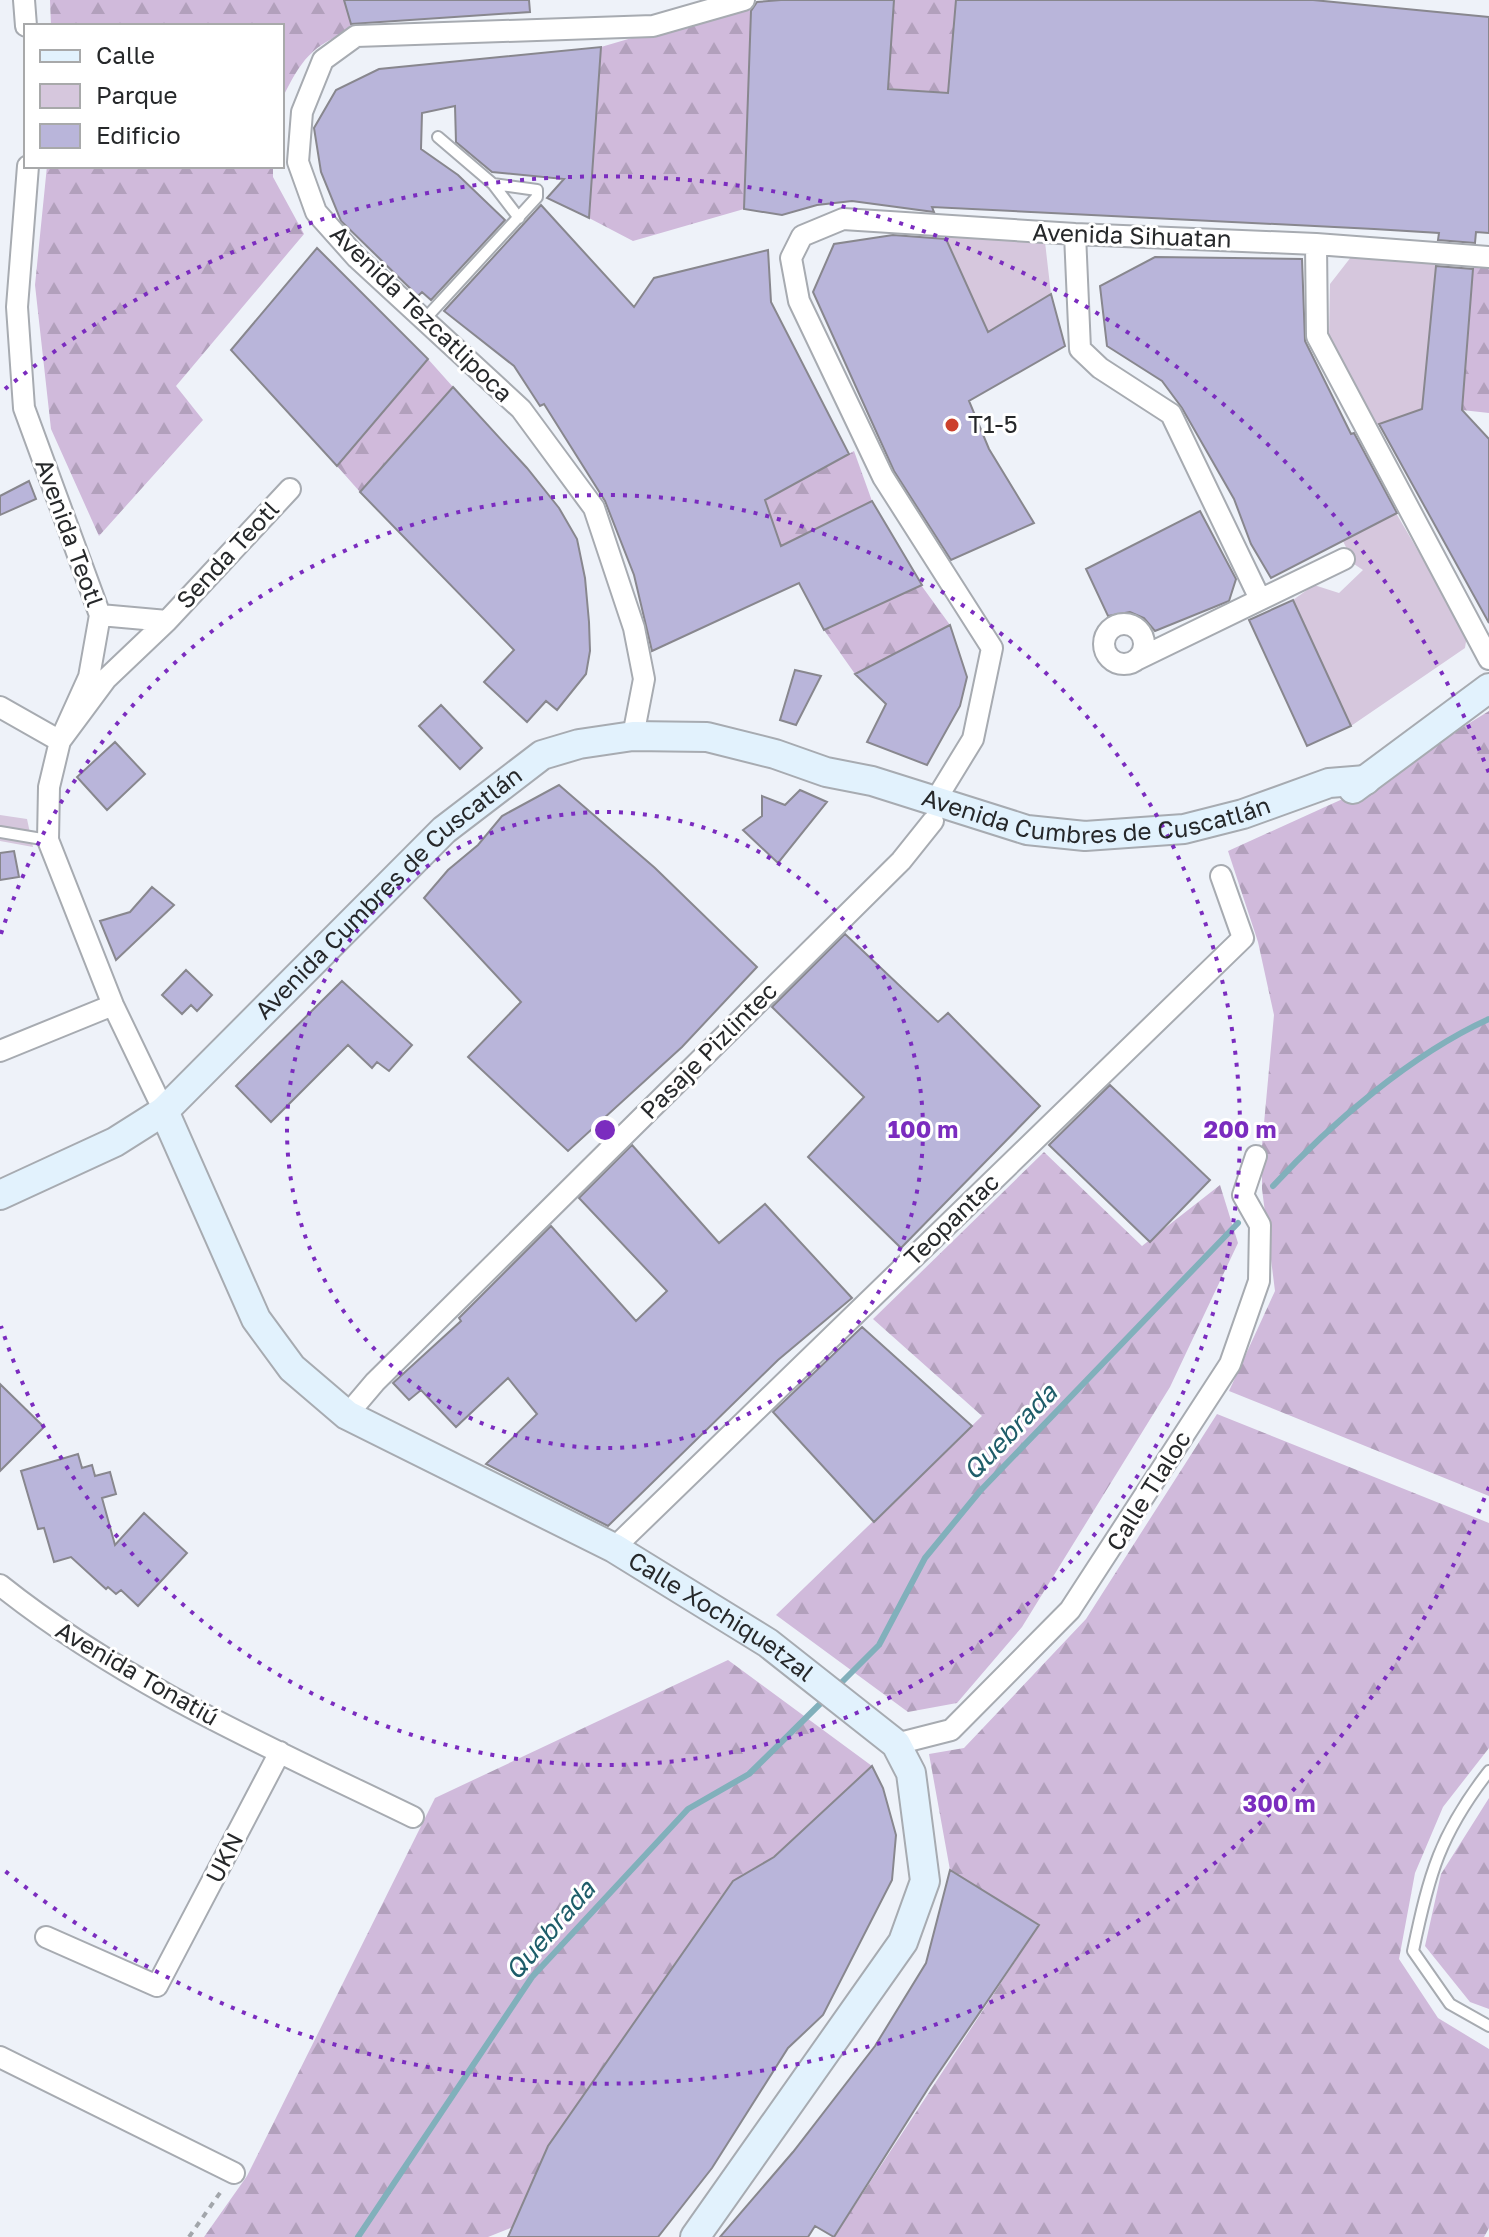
<svg xmlns="http://www.w3.org/2000/svg" width="1489" height="2237" font-family="'Golos Text',sans-serif">
	<defs>
		<pattern id="forest-firs" width="22" height="20" patternUnits="userSpaceOnUse" patternTransform="scale(2)"><rect width="22" height="20" fill="#d0badb"/><path d="M5 1l3.5 6h-7zM16 11l3.5 6h-7z" fill="#b2a0bc"/></pattern>
	</defs>
	<rect width="100%" height="100%" fill="#eef2f9"/>
	<!-- green -->
	<path fill="#d6c7dd" d="M 944,234 L 1045,242 L 1051,294 L 988,332 Z
		M 1351,257 L 1436,263 L 1422,409 L 1375,425 L 1329,338 L 1330,284 Z
		M 1396,513 L 1467,635 L 1465,648 L 1351,726 L 1293,600 L 1314,585 L 1339,593 L 1363,570 L 1354,564 L 1343,541 Z
		M 0,815 L 27,819 L 33,847 L 0,841 Z"/>
	<!-- forest -->
	<path fill="url(#forest-firs)" d="M 50,0 L 344,0 L 353,31 C 312,43 300,62 282,99 L 282,26 L 51,26 Z
		M 894,0 L 956,0 L 948,93 L 888,88 Z
		M 751,3 L 744,209 L 633,241 L 589,218 L 601,47 Z
		M 47,166 L 273,166 L 273,177 L 304,234 L 176,386 L 203,420 L 99,536 L 51,429 L 35,285 Z
		M 1473,263 L 1489,265 L 1489,413 L 1462,410 Z
		M 428,359 L 453,387 L 360,492 L 337,466 Z
		M 854,451 L 872,501 L 781,546 L 765,500 Z
		M 921,585 L 950,625 L 855,674 L 824,630 Z
		M 1489,711 L 1489,1496 L 1229,1391 L 1275,1291 L 1262,1189 L 1262,1145 L 1274,1015 L 1258,942 L 1228,851 L 1358,792 Z
		M 1044,1152 L 1142,1246 L 1220,1185 L 1238,1243 L 1170,1387 L 1022,1627 L 957,1703 L 908,1712 L 776,1615 L 982,1416 L 873,1319 Z
		M 1217,1414 L 1489,1523 L 1489,1748 L 1443,1807 L 1415,1873 L 1399,1959 L 1438,2018 L 1489,2049 L 1489,2228 L 1484,2237 L 834,2237 L 1039,1925 L 950,1870 L 929,1754 L 964,1748 L 1086,1619 Z
		M 728,1660 L 872,1766 L 774,1857 L 733,1881 L 615,2051 L 513,2227 L 488,2237 L 204,2237 L 247,2176 L 435,1798 Z
		M 1489,1798 L 1489,2009 L 1470,2002 L 1425,1946 L 1441,1874 Z"/>
	<g fill="none" stroke-linecap="round" stroke-linejoin="round">
		<!-- stream -->
		<path stroke="#81b0bb" stroke-width="6" d="M 1273,1186 C 1330,1124 1412,1054 1489,1019
			M 837,1687 L 879,1645 L 925,1558 L 980,1491 L 1238,1223
			M 358,2237 L 532,1977 L 688,1809 L 749,1774 L 826,1698"/>
	</g>
	<!-- building -->
	<path fill="#b9b5da" stroke="#88878e" stroke-width="2" d="M 344,0 L 529,0 L 530,12 L 351,24 Z
		M 781,0 L 894,0 L 888,89 L 948,93 L 956,0 L 1313,0 L 1489,17 L 1489,233 L 1476,232 L 1475,243 L 1438,240 L 1439,233 L 1374,229 L 932,207 L 934,212 L 852,201 L 817,205 L 782,215 L 744,209 L 751,11 L 757,2 Z
		M 601,47 L 589,218 L 547,198 L 564,179 L 492,172 L 456,142 L 455,106 L 422,113 L 421,149 L 458,175 L 505,220 L 431,300 L 422,292 L 418,296 L 341,221 L 321,172 L 314,128 L 336,90 L 379,69 Z
		M 541,205 L 634,307 L 654,278 L 768,250 L 771,302 L 849,454 L 765,500 L 781,546 L 872,501 L 922,585 L 824,630 L 799,583 L 652,651 L 634,575 L 605,501 L 544,404 L 540,406 L 514,366 L 444,311 Z
		M 893,235 L 946,239 L 988,332 L 1051,294 L 1065,346 L 969,401 L 989,449 L 1034,523 L 951,560 L 894,471 L 813,292 L 834,244 Z
		M 317,248 L 428,359 L 337,466 L 231,350 Z
		M 1155,257 L 1302,259 L 1305,341 L 1351,434 L 1354,433 L 1397,513 L 1271,578 L 1251,544 L 1234,499 L 1182,408 L 1162,381 L 1107,346 L 1100,286 Z
		M 1436,266 L 1473,269 L 1462,410 L 1489,439 L 1489,623 L 1379,424 L 1422,409 Z
		M 453,387 L 527,468 L 559,508 L 577,539 L 585,578 L 589,622 L 590,651 L 586,674 L 557,710 L 546,701 L 527,722 L 484,682 L 514,650 L 360,492 Z
		M 29,481 L 36,499 L 0,515 L 0,496 Z
		M 1200,511 L 1236,579 L 1229,601 L 1155,631 L 1144,618 L 1130,612 L 1108,616 L 1086,569 Z
		M 1293,600 L 1351,726 L 1307,746 L 1249,620 Z
		M 950,625 L 967,677 L 960,706 L 927,765 L 867,742 L 886,704 L 855,674 Z
		M 795,670 L 821,676 L 796,725 L 780,720 Z
		M 441,705 L 482,748 L 460,769 L 419,726 Z
		M 115,742 L 145,774 L 107,810 L 77,777 Z
		M 559,785 L 655,868 L 757,967 L 682,1047 L 568,1151 L 468,1057 L 521,1002 L 424,898 L 448,870 L 478,845 L 502,816 Z
		M 800,790 L 827,802 L 778,863 L 743,830 L 762,816 L 762,796 L 785,805 Z
		M 14,851 L 19,877 L 0,880 L 0,853 Z
		M 152,887 L 174,905 L 116,960 L 100,921 L 130,912 Z
		M 845,934 L 938,1022 L 948,1013 L 1040,1106 L 901,1248 L 808,1157 L 864,1097 L 772,1007 Z
		M 186,970 L 212,995 L 197,1011 L 191,1005 L 182,1014 L 162,995 Z
		M 342,981 L 412,1045 L 389,1071 L 377,1062 L 372,1068 L 348,1045 L 271,1122 L 236,1086 Z
		M 1110,1085 L 1210,1180 L 1150,1242 L 1049,1145 Z
		M 632,1145 L 719,1243 L 765,1204 L 852,1298 L 778,1360 L 608,1526 L 486,1464 L 537,1414 L 508,1378 L 456,1427 L 421,1390 L 409,1400 L 393,1383 L 461,1321 L 459,1318 L 551,1226 L 636,1321 L 667,1291 L 579,1198 Z
		M 862,1327 L 972,1426 L 874,1522 L 773,1412 Z
		M 0,1384 L 44,1427 L 0,1471 Z
		M 78,1454 L 82,1468 L 92,1465 L 95,1476 L 110,1472 L 116,1494 L 102,1498 L 115,1545 L 144,1513 L 187,1553 L 138,1606 L 121,1590 L 116,1594 L 108,1587 L 106,1589 L 71,1557 L 54,1562 L 44,1528 L 38,1529 L 21,1471 Z
		M 872,1766 L 883,1788 L 896,1835 L 892,1880 L 823,2015 L 788,2048 L 712,2168 L 658,2237 L 508,2237 L 548,2146 L 733,1881 L 774,1857 Z
		M 950,1870 L 1039,1925 L 929,2087 L 834,2237 L 815,2226 L 808,2237 L 720,2237 L 793,2152 L 875,2046 L 926,1963 Z"/>
	<g fill="none" stroke-linecap="round" stroke-linejoin="round">
		<defs>
			<path id="service" d="M 493,184 L 519,218
				M 424,320 L 537,197 L 537,190 L 493,184 L 438,137
				M 0,832 L 48,840
				M 1489,1771 C 1440,1834 1429,1874 1413,1951 L 1450,2004 L 1489,2026"/>
			<path id="minor" d="M 24,0 L 26,26
				M 28,166 L 17,307 L 24,408 L 100,615 L 89,677 L 60,741 L 49,787 L 48,840 L 113,1005 L 164,1111
				M 1075,234 L 1080,349 L 1100,368 L 1171,414 L 1260,599
				M 1316,244 L 1317,336 L 1489,659
				M 100,615 L 167,621 L 290,489
				M1104 644a20 20 0 1 1 40 0a20 20 0 1 1-40 0Z
				M 1136,660 L 1344,559
				M 0,707 L 60,741 L 106,679 L 167,621
				M 633,736 L 644,679 L 634,628 L 594,508 L 521,409 L 357,258 L 316,212 L 298,162 L 302,112 L 323,60 L 356,36 L 653,26 L 744,0
				M 935,801 L 973,739 L 992,648 L 883,477 L 799,301 L 791,258 L 802,236 L 843,219 L 1075,234 L 1316,244 L 1489,257
				M 0,1051 L 113,1005
				M 347,1415 L 375,1382 L 901,861 L 933,821
				M 614,1548 L 1243,938 L 1221,876
				M 0,1585 C 124,1684 271,1748 413,1817
				M 896,1744 L 951,1730 L 1070,1610 L 1230,1364 L 1259,1281 L 1260,1225 L 1243,1195 L 1256,1156
				M 46,1937 L 157,1986 L 280,1752
				M 0,2057 L 234,2173"/>
			<g id="secondary">
				<path d="M 1353,789 L 1489,688"/>
				<path id="s1" d="M 164,1111 L 256,1319 L 292,1368 L 347,1415 L 614,1548 L 768,1643 L 896,1744 L 911,1773 L 925,1881 L 903,1942 L 695,2237"/>
				<path id="s2" d="M 0,1195 L 115,1142 L 164,1111 L 444,830 L 542,755 L 579,744 L 633,736 L 707,737 L 775,754 L 826,772 L 872,781 L 1027,830 L 1085,836 L 1184,829 L 1243,814 L 1329,783 L 1366,780"/>
			</g>
		</defs>
		<!-- service casing -->
		<use href="#service" stroke="#a7abb1" stroke-width="14"/>
		<!-- minor casing -->
		<use href="#minor" stroke="#a7abb1" stroke-width="24"/>
		<!-- secondary casing -->
		<use href="#secondary" stroke="#a7abb1" stroke-width="32"/>
		<!-- path -->
		<path stroke="#a2a6ab" stroke-width="4" stroke-dasharray="6 6" stroke-linecap="butt" d="M 189,2237 L 222,2190"/>
		<!-- service -->
		<use href="#service" stroke="#fff" stroke-width="10"/>
		<!-- minor -->
		<use href="#minor" stroke="#fff" stroke-width="20"/>
		<!-- secondary -->
		<use href="#secondary" stroke="#e2f2fd" stroke-width="28"/>
	</g>
	<!-- distance rings -->
	<g fill="none" stroke="#7b2cbf" stroke-width="4" stroke-dasharray="4 8">
		<circle cx="605" cy="1130" r="318"/>
		<path d="M1 934A635 635 0 1 1 1 1326"/>
		<path d="M1489 1487A953 953 0 0 1 5 1871M5 389A953 953 0 0 1 1489 773"/>
	</g>
	<!-- markers -->
	<circle fill="#cc402c" stroke="#fff" stroke-width="3" cx="952" cy="425" r="8"/>
	<g text-anchor="middle" stroke-width="6" stroke-linejoin="round" paint-order="stroke">
		<!-- street labels -->
		<g font-size="24" fill="#26282a" stroke="#fff">
			<text transform="translate(1132 236) rotate(2)" y="8">Avenida Sihuatan</text>
			<text transform="translate(421 314) rotate(44)" y="8">Avenida Tezcatlipoca</text>
			<text transform="translate(69 533) rotate(70)" y="8">Avenida Teotl</text>
			<text transform="translate(228 555) rotate(-47)" y="8">Senda Teotl</text>
			<text dy="8" stroke="none"><textPath href="#s2" startOffset="1274">Avenida Cumbres de Cuscatlán</textPath></text>
			<text dy="8" stroke="none"><textPath href="#s2" startOffset="498">Avenida Cumbres de Cuscatlán</textPath></text>
			<text transform="translate(709 1051) rotate(-45)" y="8">Pasaje Pizlintec</text>
			<text transform="translate(952 1220) rotate(-44)" y="8">Teopantac</text>
			<text transform="translate(1149 1491) rotate(-58)" y="8">Calle Tlaloc</text>
			<text dy="8" stroke="none"><textPath href="#s1" startOffset="786">Calle Xochiquetzal</textPath></text>
			<text transform="translate(137 1674) rotate(30)" y="8">Avenida Tonatiú</text>
			<text transform="translate(225 1858) rotate(-63)" y="8">UKN</text>
		</g>
		<!-- poi labels -->
		<g font-size="24" fill="#26282a" stroke="#fff" text-anchor="start">
			<text x="968" y="433">T1-5</text>
		</g>
		<!-- water labels -->
		<g font-size="26" font-style="italic" fill="#1e5d69" stroke="#fff">
			<text transform="translate(1010 1432) rotate(-46)" y="9">Quebrada</text>
			<text transform="translate(550 1930) rotate(-49)" y="9">Quebrada</text>
		</g>
	</g>
	<circle cx="605" cy="1130" r="12" fill="#7b2cbf" stroke="#fff" stroke-width="4"/>
	<g font-size="24" text-anchor="middle" font-weight="bold" fill="#7b2cbf" stroke="#fff" stroke-width="6" stroke-linejoin="round" paint-order="stroke">
		<text x="923" y="1138">100 m</text>
		<text x="1240" y="1138">200 m</text>
		<text x="1279" y="1812">300 m</text>
	</g>
	<!-- legend -->
	<rect x="24" y="24" width="260" height="144" fill="#ffffff" stroke="#a8a9aa" stroke-width="2"/>
	<rect x="40" y="50" width="40" height="12" fill="#e2f2fd" stroke="#a8a9aa" stroke-width="2"/>
	<text x="96" y="64" font-size="24" fill="#26282a">Calle</text>
	<rect x="40" y="84" width="40" height="24" fill="#d6c7dd" stroke="#a8a9aa" stroke-width="2"/>
	<text x="96" y="104" font-size="24" fill="#26282a">Parque</text>
	<rect x="40" y="124" width="40" height="24" fill="#b9b5da" stroke="#a8a9aa" stroke-width="2"/>
	<text x="96" y="144" font-size="24" fill="#26282a">Edificio</text>
</svg>
